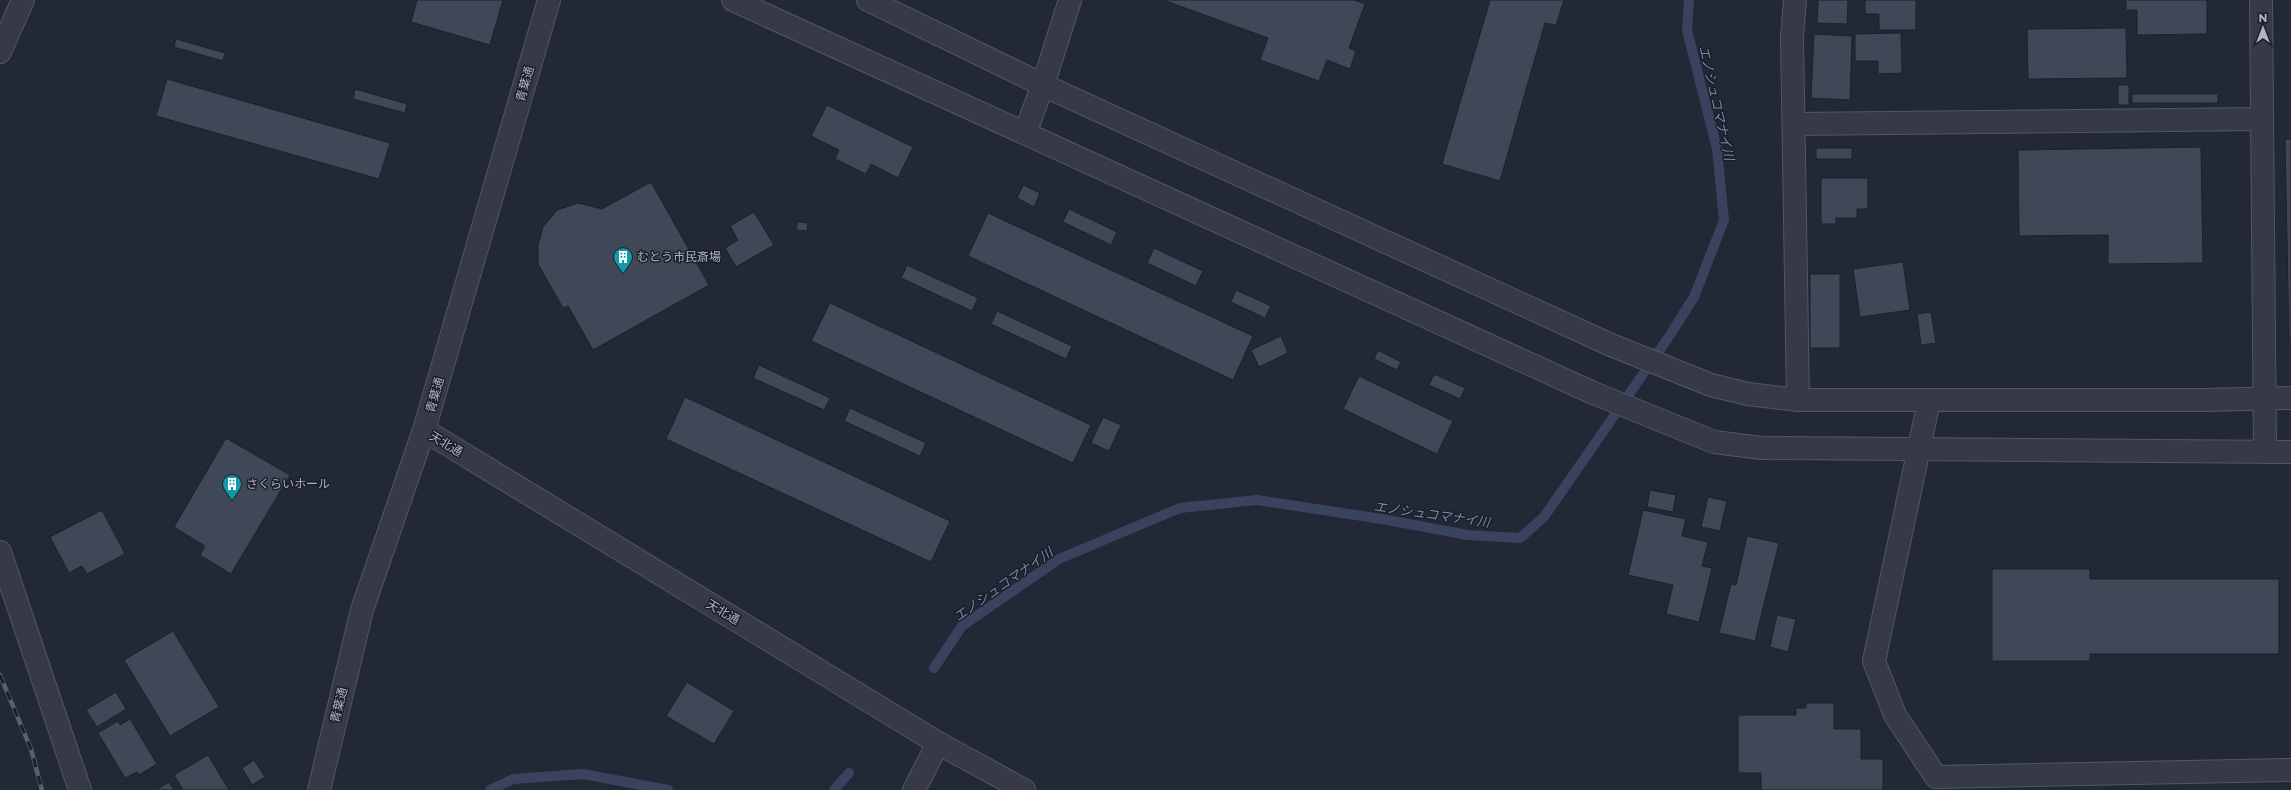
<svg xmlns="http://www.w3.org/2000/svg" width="2291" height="790" font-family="Montserrat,'Noto Sans JP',sans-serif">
	<rect width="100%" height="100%" fill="#222835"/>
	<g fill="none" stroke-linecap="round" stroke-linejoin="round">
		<!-- stream -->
		<path stroke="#39435d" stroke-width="10" d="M 934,668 L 962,626 L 1059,559 L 1180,508 L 1257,500 L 1382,519 L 1468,535 L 1520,538 L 1544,517 L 1670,335 L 1694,297 L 1724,220 L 1717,149 L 1687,30 L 1689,0
			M 490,790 L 513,779 L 583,774 L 668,790
			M 834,790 L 849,773"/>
	</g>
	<!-- building -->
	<path fill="#404756" stroke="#1c212c" d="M 417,0 L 503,0 L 490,45 L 411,22 Z
		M 1163,0 L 1354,0 L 1365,4 L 1349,48 L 1356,51 L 1350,69 L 1327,60 L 1319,81 L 1260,60 L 1268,38 Z
		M 1490,0 L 1564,0 L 1556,25 L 1545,23 L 1500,181 L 1442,164 Z
		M 1818,0 L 1848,0 L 1847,24 L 1817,23 Z
		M 1865,0 L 1916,0 L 1916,30 L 1879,30 L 1879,14 L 1865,14 Z
		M 2126,0 L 2207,0 L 2207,34 L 2137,35 L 2137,10 L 2126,10 Z
		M 2126,28 L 2127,78 L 2028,79 L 2027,29 Z
		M 1901,33 L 1902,73 L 1878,74 L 1878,61 L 1855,61 L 1855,34 Z
		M 1814,34 L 1852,36 L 1850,100 L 1811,98 Z
		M 176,39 L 225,53 L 223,61 L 174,47 Z
		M 167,79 L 390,143 L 379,179 L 156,116 Z
		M 2118,85 L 2129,85 L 2129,105 L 2118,105 Z
		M 355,89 L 407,104 L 405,113 L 353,99 Z
		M 2132,94 L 2218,94 L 2218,103 L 2132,103 Z
		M 827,105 L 913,147 L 898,178 L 871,164 L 866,174 L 835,159 L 839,150 L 811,136 Z
		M 2285,139 L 2291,139 L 2291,338 L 2289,338 Z
		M 2201,147 L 2203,263 L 2108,264 L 2108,235 L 2019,236 L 2018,150 Z
		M 1816,148 L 1852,148 L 1852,159 L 1816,159 Z
		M 1821,178 L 1868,178 L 1868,209 L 1857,209 L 1857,218 L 1836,218 L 1836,224 L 1821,224 Z
		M 651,182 L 709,285 L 593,350 L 568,306 L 563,308 L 538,264 L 538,245 L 543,227 L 557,210 L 578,203 L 602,209 Z
		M 1023,185 L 1040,193 L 1034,207 L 1017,198 Z
		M 1069,209 L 1117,232 L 1111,245 L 1063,222 Z
		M 754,212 L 774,245 L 736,267 L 725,248 L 738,240 L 730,226 Z
		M 988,213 L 1253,336 L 1233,380 L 968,256 Z
		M 798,222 L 808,223 L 807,231 L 796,230 Z
		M 1154,248 L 1203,271 L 1196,286 L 1147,263 Z
		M 1903,262 L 1910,310 L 1860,317 L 1853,269 Z
		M 907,265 L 978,298 L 972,311 L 901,278 Z
		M 1810,274 L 1840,274 L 1840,348 L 1810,348 Z
		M 1236,290 L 1271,306 L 1265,318 L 1231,302 Z
		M 830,303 L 1091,425 L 1073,463 L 811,341 Z
		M 997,311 L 1072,346 L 1066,359 L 991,324 Z
		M 1931,312 L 1936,343 L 1921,345 L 1917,314 Z
		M 1281,336 L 1288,353 L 1259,367 L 1251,350 Z
		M 1378,350 L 1401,362 L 1397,370 L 1374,359 Z
		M 759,365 L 830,398 L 824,410 L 753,378 Z
		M 1434,374 L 1465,388 L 1460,399 L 1429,385 Z
		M 1359,376 L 1453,421 L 1437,454 L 1343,409 Z
		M 685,397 L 950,521 L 931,562 L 666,439 Z
		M 850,408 L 926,443 L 920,456 L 844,421 Z
		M 1103,417 L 1121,425 L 1109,451 L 1091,443 Z
		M 226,438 L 290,475 L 231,574 L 200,555 L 205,546 L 174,527 Z
		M 1650,490 L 1676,495 L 1673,512 L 1647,507 Z
		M 1708,497 L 1727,501 L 1720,531 L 1701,527 Z
		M 102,510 L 125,554 L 87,574 L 82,566 L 69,573 L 50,537 Z
		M 1643,510 L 1686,519 L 1682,536 L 1708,542 L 1702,566 L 1712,568 L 1699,622 L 1666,614 L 1673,585 L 1628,575 Z
		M 1747,536 L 1779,543 L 1755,641 L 1719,633 L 1731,584 L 1736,585 Z
		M 1992,569 L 2090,569 L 2090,579 L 2279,579 L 2279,654 L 2090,654 L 2090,661 L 1992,661 Z
		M 1777,615 L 1796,619 L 1788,652 L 1770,647 Z
		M 173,631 L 219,707 L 170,736 L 124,660 Z
		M 687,682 L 734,711 L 714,744 L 666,716 Z
		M 116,692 L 126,709 L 97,727 L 86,710 Z
		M 1806,703 L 1834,703 L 1834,729 L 1861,729 L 1861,759 L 1883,759 L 1883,790 L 1761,790 L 1761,773 L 1738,773 L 1738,715 L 1796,715 L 1796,708 L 1806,708 Z
		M 130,719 L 157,764 L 139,775 L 137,772 L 125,778 L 98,733 L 118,721 L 120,725 Z
		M 208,755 L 229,790 L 183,790 L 174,775 Z
		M 254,760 L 265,777 L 252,785 L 242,768 Z
		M 169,782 L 174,790 L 156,790 Z"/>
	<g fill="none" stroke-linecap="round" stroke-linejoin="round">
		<defs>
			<path id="minor" d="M 1795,0 L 1792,37 L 1798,400
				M 2261,0 L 2265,452
				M 1794,124 L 2262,119
				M 1025,133 L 1043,85 L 1070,0
				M 1929,401 L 1874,661 L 1895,715 L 1936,777 L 2291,770
				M 0,552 L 80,790
				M 914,790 L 938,743"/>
			<path id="tertiary" d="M 733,0 L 1591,392 L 1714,442 L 1762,448 L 2291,452
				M 868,0 L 1043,85 L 1611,345 L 1711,385 L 1748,394 L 1798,400 L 2202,400 L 2291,398
				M 0,52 L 23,0
				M 424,430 L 938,743 L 1024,790
				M 319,790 L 362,610 L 424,430 L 549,0"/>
		</defs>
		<!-- minor casing -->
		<use href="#minor" stroke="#525763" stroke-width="24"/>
		<!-- tertiary casing -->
		<use href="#tertiary" stroke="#525763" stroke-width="24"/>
		<!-- minor -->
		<use href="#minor" stroke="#353a46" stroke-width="22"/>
		<!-- tertiary -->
		<use href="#tertiary" stroke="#353a46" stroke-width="22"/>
		<defs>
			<path id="rail" d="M 0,675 L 31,749 L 42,790"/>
		</defs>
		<!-- rail casing -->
		<use href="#rail" stroke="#595f6e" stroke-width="4.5"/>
		<!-- rail -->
		<use href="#rail" stroke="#1a1f2a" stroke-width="3" stroke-dasharray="9" stroke-linecap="butt"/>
	</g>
	<!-- icons -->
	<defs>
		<symbol id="building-pin" viewBox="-11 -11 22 30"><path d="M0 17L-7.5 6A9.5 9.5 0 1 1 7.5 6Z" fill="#0f9aa8" stroke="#1a1f2a"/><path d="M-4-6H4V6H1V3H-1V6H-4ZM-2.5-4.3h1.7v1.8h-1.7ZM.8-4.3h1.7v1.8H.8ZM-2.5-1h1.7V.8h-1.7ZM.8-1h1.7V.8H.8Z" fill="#fff"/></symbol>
	</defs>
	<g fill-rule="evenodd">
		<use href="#building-pin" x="612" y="246" width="22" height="30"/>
		<use href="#building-pin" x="221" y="473" width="22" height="30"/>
	</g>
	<g text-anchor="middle" stroke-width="3" stroke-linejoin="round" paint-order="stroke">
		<!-- street labels -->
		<g font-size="12" fill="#afb4c2" stroke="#1a1f2a">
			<text transform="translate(525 84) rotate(-74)" y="4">青葉通</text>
			<text transform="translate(435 395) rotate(-74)" y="4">青葉通</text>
			<text transform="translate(446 444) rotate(31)" y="4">天北通</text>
			<text transform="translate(723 612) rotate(31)" y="4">天北通</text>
			<text transform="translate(339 705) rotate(-76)" y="4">青葉通</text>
		</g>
		<!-- poi labels -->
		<g font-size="12" fill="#afb4c2" stroke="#1a1f2a" text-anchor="start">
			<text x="637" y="261">むとう市民斎場</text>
			<text x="246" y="488">さくらいホール</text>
		</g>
		<!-- water labels -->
		<g font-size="13" font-style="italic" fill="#7a88a8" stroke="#1a1f2a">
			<text transform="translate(1717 103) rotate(77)" y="5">エノシュコマナイ川</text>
			<text transform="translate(1432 514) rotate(8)" y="5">エノシュコマナイ川</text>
			<text transform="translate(1003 584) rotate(-35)" y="5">エノシュコマナイ川</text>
		</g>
	</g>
	<!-- north arrow -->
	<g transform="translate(2263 28)" stroke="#1a1f2a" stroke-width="3" paint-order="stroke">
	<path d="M0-3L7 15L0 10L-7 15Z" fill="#afb4c2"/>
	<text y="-6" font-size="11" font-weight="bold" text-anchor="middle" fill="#afb4c2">N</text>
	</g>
</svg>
